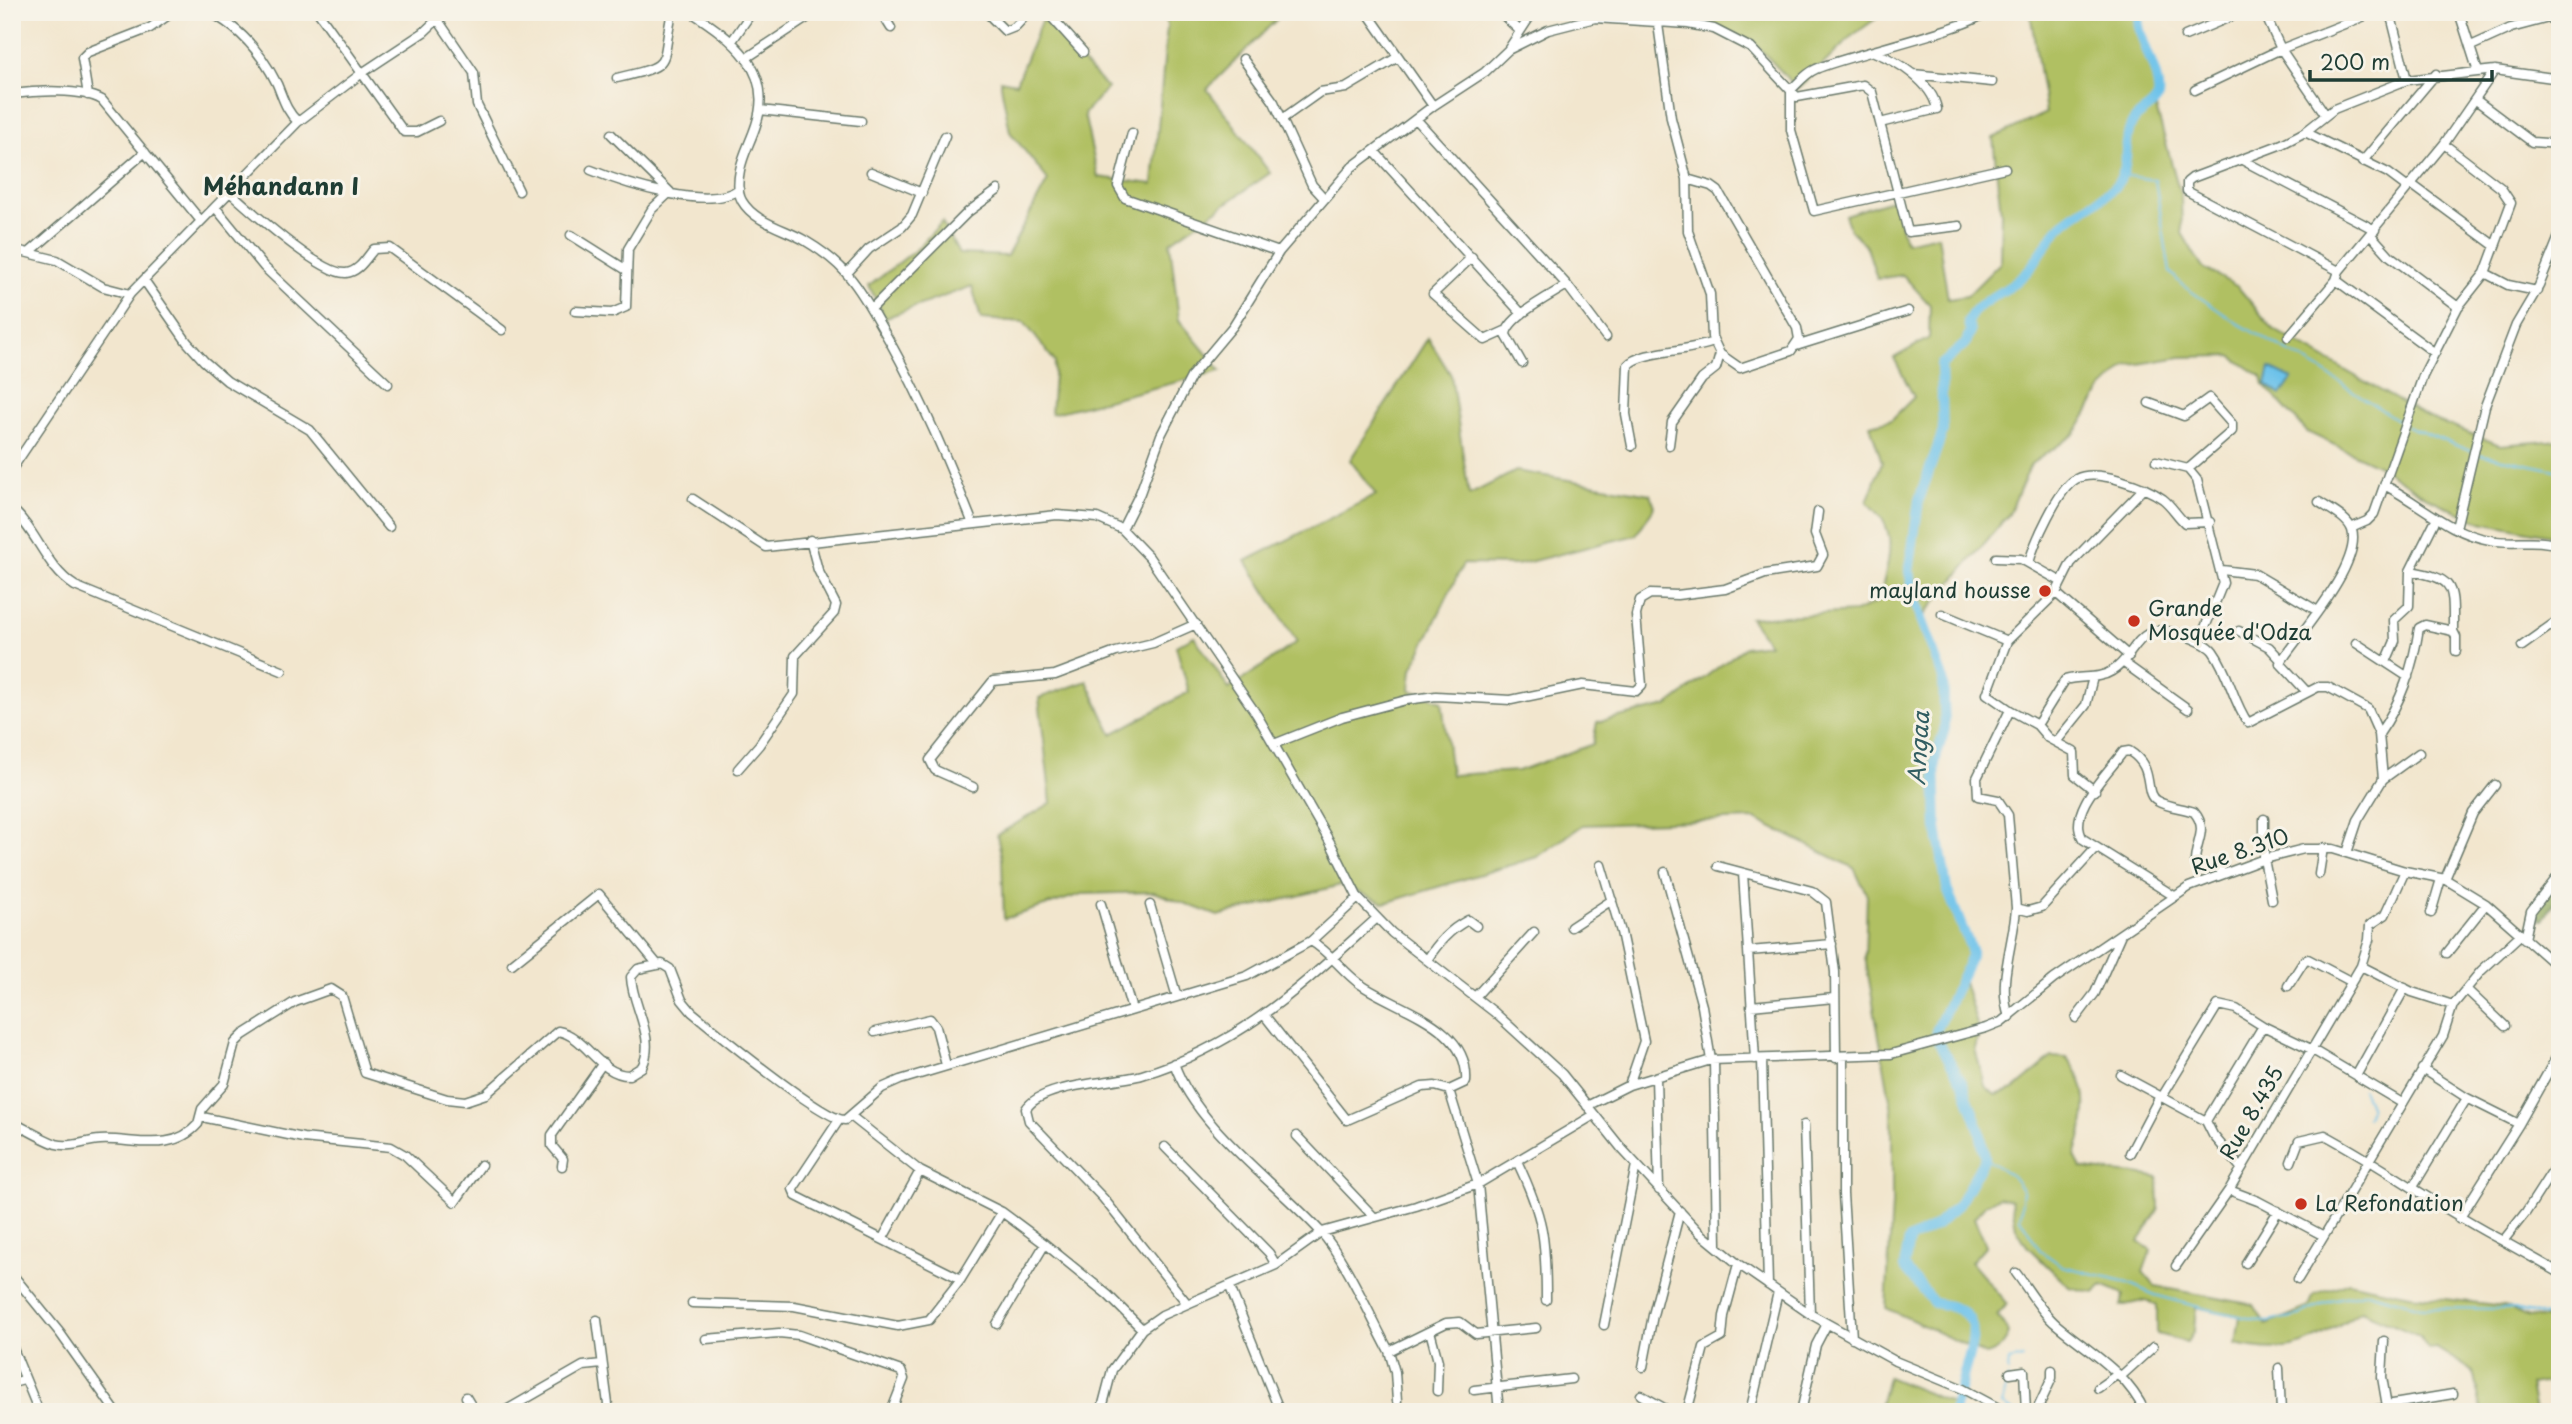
<svg xmlns="http://www.w3.org/2000/svg" width="2572" height="1424" font-family="'Playpen Sans',sans-serif">
	<rect width="100%" height="100%" fill="#f7f3e8"/>
	<filter id="ink" filterUnits="userSpaceOnUse"><feTurbulence type="fractalNoise" baseFrequency=".0143" numOctaves="2"/><feDisplacementMap in="SourceGraphic" scale="14" xChannelSelector="R" yChannelSelector="G"/><feConvolveMatrix kernelMatrix="1 2 1 2 8 2 1 2 1" color-interpolation-filters="sRGB"/></filter>
	<filter id="wash" filterUnits="userSpaceOnUse"><feTurbulence type="fractalNoise" baseFrequency=".00686" numOctaves="4" result="noise"/><feDisplacementMap in="SourceGraphic" scale="28" xChannelSelector="R" yChannelSelector="G"/><feGaussianBlur stdDeviation="1.57" result="paint"/><feColorMatrix in="noise" values="0 0 0 0 0 0 0 0 0 0 0 0 0 0 0 0 0 1.4 0 .05"/><feComposite in="paint" operator="in"/></filter>
	<g filter="url(#wash)">
		<rect width="100%" height="100%" fill="#f2e6ce"/>
		<!-- green -->
		<path fill="#b0c062" stroke="#687e4b" stroke-width="2" d="M 1164,12 L 1284,12 L 1207,89 L 1270,173 L 1170,242 L 1179,320 L 1221,371 L 1051,414 L 1055,362 L 1024,322 L 981,319 L 972,286 L 885,318 L 869,286 L 918,248 L 942,222 L 959,254 L 1007,256 L 1048,180 L 1010,132 L 1000,80 L 1016,83 L 1042,19 L 1107,88 L 1084,114 L 1098,177 L 1153,184 L 1167,26 Z
			M 1718,12 L 1885,12 L 1852,36 L 1798,89 L 1757,46 L 1699,23 Z
			M 2030,12 L 2139,12 L 2138,20 L 2159,91 L 2155,104 L 2181,197 L 2182,233 L 2202,267 L 2238,287 L 2273,329 L 2427,417 L 2500,445 L 2560,440 L 2560,537 L 2481,522 L 2430,499 L 2379,466 L 2307,432 L 2264,385 L 2262,377 L 2231,356 L 2181,357 L 2126,366 L 2102,389 L 2075,434 L 2031,464 L 2009,514 L 1921,619 L 1943,678 L 1945,728 L 1935,761 L 1937,828 L 1947,889 L 1971,949 L 1962,975 L 1979,1031 L 1975,1049 L 1985,1086 L 1995,1095 L 2014,1089 L 2052,1057 L 2067,1058 C 2094,1089 2086,1119 2075,1156 L 2081,1168 C 2107,1174 2132,1171 2158,1178 L 2159,1208 L 2139,1242 L 2151,1250 L 2143,1272 L 2155,1286 L 2254,1305 L 2266,1325 L 2309,1307 L 2313,1296 C 2324,1289 2336,1289 2348,1282 L 2410,1295 L 2504,1306 L 2529,1317 L 2560,1320 L 2560,1380 L 2530,1385 L 2535,1412 L 2482,1412 L 2473,1371 L 2436,1348 L 2428,1349 L 2419,1336 L 2361,1311 C 2313,1341 2295,1358 2236,1344 L 2240,1316 L 2196,1307 L 2194,1330 L 2187,1342 L 2157,1334 L 2157,1306 L 2147,1300 L 2121,1306 L 2124,1294 L 2102,1285 L 2095,1293 L 2069,1287 L 2027,1246 L 2016,1228 L 2011,1200 L 1999,1197 L 1985,1205 L 1974,1218 L 1986,1245 L 1971,1262 L 2007,1304 L 1997,1315 L 2009,1332 C 2006,1343 1997,1353 1986,1355 L 1886,1308 L 1892,1204 L 1892,1110 L 1865,957 L 1867,895 L 1854,868 L 1755,819 L 1583,825 L 1537,857 L 1385,903 L 1341,885 L 1218,916 L 1154,892 L 1082,894 L 1004,919 L 1002,859 L 997,835 L 1051,803 L 1039,698 L 1087,681 L 1112,734 L 1189,692 L 1176,646 L 1194,636 L 1229,689 L 1297,642 L 1246,561 L 1376,495 L 1350,460 L 1428,338 L 1451,375 L 1469,495 L 1516,471 L 1650,494 L 1655,506 L 1636,535 L 1517,565 L 1463,564 L 1412,669 L 1410,690 L 1442,701 L 1451,775 L 1518,771 L 1593,744 L 1597,722 L 1667,706 L 1745,647 L 1769,644 L 1750,618 L 1856,612 L 1879,601 C 1887,562 1903,531 1867,502 L 1882,462 L 1870,425 L 1891,420 L 1914,397 L 1894,358 L 1929,338 L 1930,305 L 1903,275 L 1877,279 L 1867,247 L 1850,229 L 1845,215 L 1894,199 L 1905,242 L 1938,235 L 1948,299 L 1967,296 L 2000,263 L 2001,213 L 1993,138 L 2046,113 Z
			M 1888,1377 L 1956,1405 L 1953,1412 L 1878,1412 Z"/>
		<!-- forest -->
		<path fill="#8ca658" stroke="#567246" stroke-width="2" d="M 2560,879 L 2560,893 L 2543,920 L 2540,920 L 2535,911 Z"/>
		<!-- water -->
		<path fill="#6dc2ea" stroke="#46808f" stroke-width="2" d="M 2270,368 L 2292,379 L 2281,395 L 2266,384 Z"/>
		<g fill="none" stroke-linecap="round" stroke-linejoin="round">
			<!-- stream -->
			<path stroke="#6dc2ea" stroke-width="2" d="M 2122,175 L 2155,180 L 2170,272 L 2182,285 L 2237,323 L 2319,369 L 2402,423
				M 2407,426 L 2470,451
				M 2479,454 L 2560,471
				M 2362,1089 L 2370,1109 L 2367,1117
				M 1985,1158 L 2012,1176 L 2023,1191 L 2020,1218 L 2040,1250 L 2062,1266 L 2123,1281 L 2155,1295 L 2206,1309 L 2268,1322 L 2300,1315 L 2331,1300 L 2368,1292 L 2424,1308 L 2514,1309 L 2560,1319
				M 2008,1372 L 2009,1361 L 2023,1358
				M 2008,1378 L 2002,1405 L 2015,1412"/>
			<!-- river -->
			<path stroke="#6dc2ea" stroke-width="10" d="M 1953,1412 C 1959,1398 1961,1384 1965,1370 C 1976,1332 1982,1309 1934,1303 L 1904,1267 L 1909,1240 L 1937,1225 L 1959,1204 L 1985,1158 L 1980,1131 L 1963,1084 L 1937,1039 L 1936,1031 L 1971,956 L 1971,949 L 1947,889 L 1937,828 L 1935,761 L 1945,728 L 1943,678 L 1921,619 L 1909,572 L 1919,500 L 1943,431 L 1941,365 L 1966,343 L 1970,332 L 1968,321 C 1976,302 2002,294 2017,281 C 2038,265 2045,240 2064,223 C 2080,208 2103,201 2116,185 C 2131,168 2123,146 2130,128 C 2135,112 2151,112 2158,97 C 2162,72 2133,33 2139,12"/>
		</g>
	</g>
	<g filter="url(#ink)">
		<g fill="none" stroke-linecap="round" stroke-linejoin="round">
			<defs>
				<path id="minor" d="M 209,12 C 239,27 262,54 277,84 C 283,98 286,111 298,122
					M 318,12 L 404,132 L 417,132 L 439,121
					M 691,12 C 732,39 775,70 756,125 C 751,141 743,154 740,170 C 738,180 737,192 742,201 C 754,222 785,229 804,240 C 819,249 835,260 846,273 C 859,287 869,305 878,321 C 916,385 946,455 973,524
					M 881,12 L 891,28
					M 986,12 L 1005,31 L 1015,27 L 1029,12
					M 1047,12 L 1083,52
					M 1367,12 L 1433,106
					M 1500,12 L 1520,31
					M 1985,12 C 1979,26 1841,57 1816,69 C 1806,73 1799,82 1791,90 L 1791,130 L 1814,211 L 2005,168
					M 2264,12 L 2281,49 L 2325,114
					M 2390,12 L 2407,80
					M 2459,12 L 2478,72
					M 438,20 L 474,73 L 477,105 L 519,191
					M 1658,24 L 1671,118 L 1687,179 L 1688,231 L 1710,294 L 1712,337 L 1720,354 L 1740,368 L 1791,351 L 1799,339 L 1797,328 L 1718,191 L 1711,186 L 1687,179
					M 2185,36 L 2242,12
					M 732,41 L 752,12
					M 2471,46 L 2511,28 L 2560,15
					M 1508,50 L 1533,12
					M 1874,52 C 1897,61 1932,82 1937,109 L 1880,123
					M 748,57 L 816,12
					M 1243,59 L 1274,102 L 1312,185 L 1323,197
					M 2495,70 L 2444,144 L 2339,271 L 2187,191 L 2187,182 L 2192,178 L 2282,144 L 2305,132 L 2334,109 L 2407,80 L 2495,70 L 2560,79
					M 1913,74 L 1992,82
					M 617,78 C 676,64 660,67 672,12
					M 2195,90 L 2281,49 L 2375,12
					M 12,94 C 35,91 82,88 102,100 L 201,221
					M 88,95 L 82,58 L 88,52 L 150,28 L 173,12
					M 2476,100 L 2532,142 L 2560,144
					M 760,110 L 861,121
					M 1282,119 L 1320,92 L 1346,88 L 1398,57
					M 1416,119 L 1567,285 L 1606,337
					M 2305,132 L 2388,173 L 2408,188
					M 1132,133 L 1118,186 L 1125,198 L 1279,252
					M 1375,152 L 1522,314
					M 2244,161 L 2375,230
					M 2362,162 L 2436,74
					M 591,170 C 623,183 710,212 739,189
					M 871,172 L 922,193
					M 2411,184 L 2495,246
					M 230,192 C 250,210 322,275 346,273 C 359,272 366,258 374,249 L 390,248 L 502,330
					M 215,207 L 264,267 L 388,384
					M 571,235 L 625,269
					M 2371,235 L 2390,256 L 2458,307
					M 12,249 L 57,260 L 103,287 L 130,294
					M 30,252 L 145,152
					M 1472,257 L 1433,294 L 1485,340 L 1505,331
					M 2339,271 L 2336,280 L 2435,353
					M 847,273 L 869,249 L 902,227 L 912,215 L 945,136
					M 2485,273 L 2508,285 L 2537,291
					M 144,280 L 187,342 L 204,361 L 227,381 L 310,430 L 389,527
					M 871,309 L 968,212 L 998,190
					M 575,311 L 612,313 L 626,307 L 628,249 L 652,209 L 670,192 L 611,134
					M 2288,337 L 2336,280
					M 1796,346 L 1908,311
					M 1522,363 L 1506,335 C 1507,317 1552,295 1567,285
					M 2149,403 L 2184,416 L 2209,398 L 2232,424 L 2232,431 L 2188,469
					M 1669,445 L 1672,422 L 1702,379 L 1716,368 L 1720,354
					M 1632,446 L 1626,414 L 1628,365 C 1639,351 1693,351 1713,342
					M 2156,461 L 2188,469 L 2197,480 L 2223,583 L 2200,640
					M 12,469 L 130,294 L 298,122 L 362,73 L 424,32 L 445,12
					M 2386,486 C 2421,504 2449,533 2490,540 C 2513,545 2537,537 2560,546
					M 693,499 L 766,547 L 1057,515 L 1097,518 L 1122,529 L 1149,557 L 1257,715 L 1331,844 L 1358,898 L 1392,933 L 1494,1012 L 1562,1074 L 1622,1149 L 1699,1232 L 1738,1264 L 1810,1314 L 1895,1361 L 1963,1389 L 2006,1412
					M 12,509 C 37,531 46,568 75,586 L 282,671
					M 2351,528 L 2367,521 L 2374,514 L 2423,376 L 2458,307 L 2485,273 L 2511,203 L 2501,188 L 2444,144
					M 2456,528 L 2485,406 L 2516,325 L 2539,286 L 2560,234
					M 1122,529 L 1140,493 L 1161,435 L 1192,375 L 1233,326 L 1279,252 L 1352,167 L 1433,106 L 1485,72 L 1508,50 L 1548,30 L 1595,18 L 1688,24 L 1714,29 L 1751,48 L 1797,97 L 1863,85 L 1872,92 L 1908,232 L 1959,226
					M 1996,558 L 2021,559 L 2060,581
					M 2029,563 C 2034,543 2058,489 2076,479 C 2097,468 2146,487 2163,499 C 2172,506 2177,516 2185,523 L 2210,522
					M 2222,570 L 2255,574 L 2316,610
					M 2056,593 L 2129,656
					M 1942,614 L 2007,641
					M 2239,631 L 2269,647 L 2282,661
					M 2453,631 L 2456,637 L 2456,651
					M 2356,643 L 2408,677
					M 2522,646 L 2560,619
					M 2386,662 L 2395,641 L 2394,620 L 2409,606 L 2410,571 L 2436,519
					M 2124,663 L 2188,709
					M 2306,691 L 2280,663 C 2299,634 2362,565 2352,530 C 2348,518 2329,509 2319,502
					M 2010,710 L 1987,694 L 2007,641 L 2056,593 L 2071,563 L 2144,488
					M 2037,725 L 2048,738 L 2074,752 L 2075,775 L 2095,791
					M 2379,734 C 2402,701 2413,667 2419,628 L 2425,625 L 2453,631 C 2453,585 2456,579 2410,571
					M 2056,742 L 2086,705 L 2093,677
					M 1274,744 L 1342,717 L 1406,700 L 1436,696 L 1511,700 L 1583,685 L 1636,691 L 1642,685 L 1636,615 L 1640,600 L 1650,594 L 1677,595 L 1725,589 L 1765,574 L 1817,566 L 1823,555 L 1815,534 L 1818,512
					M 738,769 L 759,745 L 794,694 L 795,656 L 834,613 L 836,605 L 818,570 L 810,540
					M 2383,779 L 2419,753
					M 973,787 L 935,770 L 930,760 L 993,681 L 1055,675 L 1116,652 L 1153,643 L 1196,624
					M 2264,819 L 2264,859 L 2272,900
					M 2096,848 L 2042,907 L 2028,911 L 2016,908 L 2008,815 L 1998,800 L 1978,796 L 1977,778 L 2010,710 L 2037,725 L 2065,680 C 2080,675 2098,680 2112,671 C 2128,662 2134,641 2149,633 C 2162,625 2204,640 2213,651 C 2229,673 2233,702 2248,723 L 2318,687 L 2328,687 L 2368,709 L 2379,734 L 2383,779 L 2358,820 L 2347,853
					M 1601,865 L 1621,932 L 1644,1041 L 1629,1085
					M 1718,866 L 1812,891 L 1826,902 L 1835,972 L 1836,1058
					M 1665,872 L 1702,1006 L 1711,1060
					M 1743,873 L 1755,1059
					M 2319,874 L 2323,848
					M 2445,879 L 2473,813 L 2495,785
					M 2174,896 L 2083,839 C 2066,812 2107,774 2123,752 L 2129,751 C 2157,768 2142,793 2157,801 C 2167,807 2183,808 2194,812 C 2209,829 2195,843 2195,862 L 2204,868 L 2218,867 L 2223,874
					M 1101,904 L 1132,1010
					M 1150,905 L 1177,997
					M 2431,913 L 2441,879
					M 1571,927 L 1612,900
					M 2525,939 L 2531,911 L 2558,876
					M 1749,951 L 1832,944
					M 2447,953 L 2486,904
					M 1427,960 C 1438,943 1449,930 1468,920 L 1476,926
					M 512,964 L 599,894 L 658,965
					M 2361,966 L 2369,940 L 2370,925 L 2385,915 L 2405,871
					M 2288,986 L 2304,961 L 2308,959 L 2350,981
					M 2466,989 L 2505,1026
					M 1475,997 L 1534,932
					M 2453,1005 L 2443,1036 L 2324,1236 L 2258,1201 L 2229,1190 L 2361,966 L 2412,992 L 2453,1005 L 2481,971 L 2520,935
					M 1751,1006 L 1834,998
					M 1265,1016 L 1347,1120 L 1422,1087 L 1435,1086 L 1449,1090 L 1466,1082 C 1470,1025 1397,1010 1360,984 C 1342,971 1330,952 1311,941
					M 2009,1017 C 1997,982 2014,943 2016,908
					M 2076,1018 L 2095,993 L 2121,934
					M 875,1032 L 930,1019 L 936,1027 L 946,1065
					M 1843,1058 L 1843,1194 L 1852,1338
					M 1762,1059 L 1768,1285
					M 1714,1060 L 1717,1246
					M 1174,1063 C 1196,1127 1274,1181 1320,1231 C 1345,1258 1370,1316 1389,1351 L 1395,1372 L 1397,1401
					M 2422,1069 L 2467,1098 L 2519,1124
					M 2121,1075 L 2206,1121
					M 2356,1076 L 2405,988
					M 1656,1077 L 1659,1190
					M 1449,1090 L 1478,1184 L 1499,1412
					M 2162,1097 L 2218,1005 L 2236,1009 L 2263,1026
					M 1587,1106 L 1629,1085 L 1711,1060 L 1891,1054 L 1986,1028 L 2001,1022 L 2054,979 L 2189,887 L 2264,859 L 2304,849 L 2333,849 L 2405,871 L 2445,879 L 2486,904 L 2560,969
					M 202,1117 L 303,1138 L 391,1147 L 405,1155 L 455,1202 L 481,1165
					M 852,1117 L 920,1171 L 1002,1212 L 1045,1244 L 1108,1295 L 1142,1329
					M 839,1120 L 793,1189 L 796,1196 L 961,1279
					M 12,1122 C 26,1129 42,1139 56,1144 C 71,1148 85,1141 100,1140 C 133,1138 172,1154 198,1124 L 202,1109 L 224,1084 L 235,1043 L 243,1035 L 295,1002 L 331,989 L 342,996 L 365,1073 L 447,1099 L 465,1101 L 486,1094 L 558,1031 C 586,1036 599,1075 629,1075 L 642,1067 C 657,1037 632,1006 631,977 L 638,969 L 662,964 L 670,969 L 682,1000 L 692,1012 C 715,1031 824,1121 845,1120 L 882,1088 L 900,1080 L 1247,976 L 1311,941 L 1358,898
					M 1804,1125 L 1810,1314
					M 1297,1136 L 1374,1217
					M 1165,1147 L 1269,1253 L 1276,1265
					M 2130,1153 L 2160,1096
					M 1517,1161 C 1544,1218 1546,1238 1546,1300
					M 2291,1162 L 2299,1141 L 2325,1135 C 2386,1168 2441,1209 2503,1241 L 2526,1212 L 2560,1159
					M 562,1166 L 563,1159 L 552,1146 L 552,1135 L 603,1063
					M 2241,1168 L 2213,1135 L 2206,1121 L 2263,1026 L 2311,1049 L 2402,1103
					M 2413,1187 L 2467,1098
					M 2459,1219 L 2519,1124 L 2560,1051
					M 883,1238 L 920,1171
					M 2503,1241 L 2560,1273
					M 2246,1263 L 2278,1211
					M 2176,1266 L 2229,1190
					M 2016,1273 C 2029,1290 2041,1312 2057,1325 C 2089,1352 2126,1371 2145,1412
					M 12,1274 L 60,1333 L 116,1412
					M 2298,1279 L 2324,1236
					M 1230,1287 L 1280,1412
					M 1186,1302 L 1103,1198 L 1029,1121 L 1026,1109 C 1042,1083 1114,1083 1142,1075 C 1242,1045 1302,985 1377,918
					M 692,1303 L 794,1306 L 898,1326 L 929,1320 L 961,1279 L 1002,1212
					M 597,1320 L 609,1412
					M 997,1324 L 1045,1244
					M 1604,1325 L 1636,1165
					M 1430,1331 L 1438,1361 L 1437,1391
					M 706,1339 L 779,1333 L 799,1335 L 901,1371 L 904,1379 L 891,1412
					M 2384,1341 L 2382,1377 L 2388,1412
					M 12,1346 L 39,1412
					M 1389,1351 L 1446,1323 L 1460,1322 L 1476,1334 L 1536,1328
					M 1643,1367 L 1653,1315 L 1680,1211
					M 2279,1368 L 2281,1412
					M 2010,1373 L 2024,1371 L 2026,1412
					M 2120,1377 L 2153,1347
					M 12,1383 L 24,1380
					M 2098,1388 L 2118,1374
					M 1474,1390 L 1571,1379
					M 1641,1395 L 1671,1412
					M 466,1397 L 475,1412
					M 2387,1405 L 2453,1394
					M 2197,1410 L 2199,1412
					M 503,1412 L 583,1366 L 602,1364
					M 1101,1412 L 1112,1370 L 1142,1329 L 1162,1315 L 1276,1265 L 1322,1232 L 1416,1206 L 1478,1184 L 1594,1115
					M 1687,1412 L 1704,1347 L 1722,1337 L 1724,1316 L 1738,1264
					M 1750,1412 L 1778,1292
					M 1801,1412 L 1816,1345 L 1827,1324
					M 2036,1412 L 2052,1378 L 2052,1370
					M 2354,1412 L 2387,1408"/>
			</defs>
			<!-- minor casing -->
			<use href="#minor" stroke="#69786a" stroke-width="11"/>
			<!-- minor -->
			<use href="#minor" stroke="#fff" stroke-width="8"/>
		</g>
	</g>
	<!-- markers -->
	<g fill="#c8321e" stroke="#f7f3e8" stroke-width="2.5">
		<circle cx="2045" cy="591" r="7"/>
		<circle cx="2134" cy="621" r="7"/>
		<circle cx="2301" cy="1204" r="7"/>
	</g>
	<g text-anchor="middle" stroke-width="6" stroke-linejoin="round" paint-order="stroke">
		<!-- poi labels -->
		<g font-size="21" fill="#1f3d34" stroke="#f7f3e8" text-anchor="start">
			<text x="2031" y="598" text-anchor="end">mayland housse</text>
			<text x="2148" y="616">Grande<tspan x="2148" dy="24">Mosquée d'Odza</tspan></text>
			<text x="2315" y="1211">La Refondation</text>
		</g>
		<!-- street labels -->
		<g font-size="21" fill="#1f3d34" stroke="#f7f3e8">
			<text transform="translate(2240 852) rotate(-19)" y="7">Rue 8.310</text>
			<text transform="translate(2252 1113) rotate(-60)" y="7">Rue 8.435</text>
		</g>
		<!-- water labels -->
		<g font-size="23" font-style="italic" fill="#325e62" stroke="#f7f3e8">
			<text transform="translate(1919 748) rotate(-86)" y="8">Angaa</text>
		</g>
		<!-- quarter labels -->
		<g font-size="24" font-weight="bold" fill="#1f3d34" stroke="#f7f3e8">
			<text x="281" y="195">Méhandann I</text>
		</g>
	</g>
	<!-- margin -->
	<rect width="2572" height="1424" fill="none" stroke="#f7f3e8" stroke-width="42"/>
	<!-- scale -->
	<path d="M2310 70v10h182v-10" fill="none" stroke="#1f3d34" stroke-width="3.5"/>
	<text x="2320" y="70" font-size="21" fill="#1f3d34" stroke="#f7f3e8" stroke-width="5" paint-order="stroke">200 m</text>
</svg>
